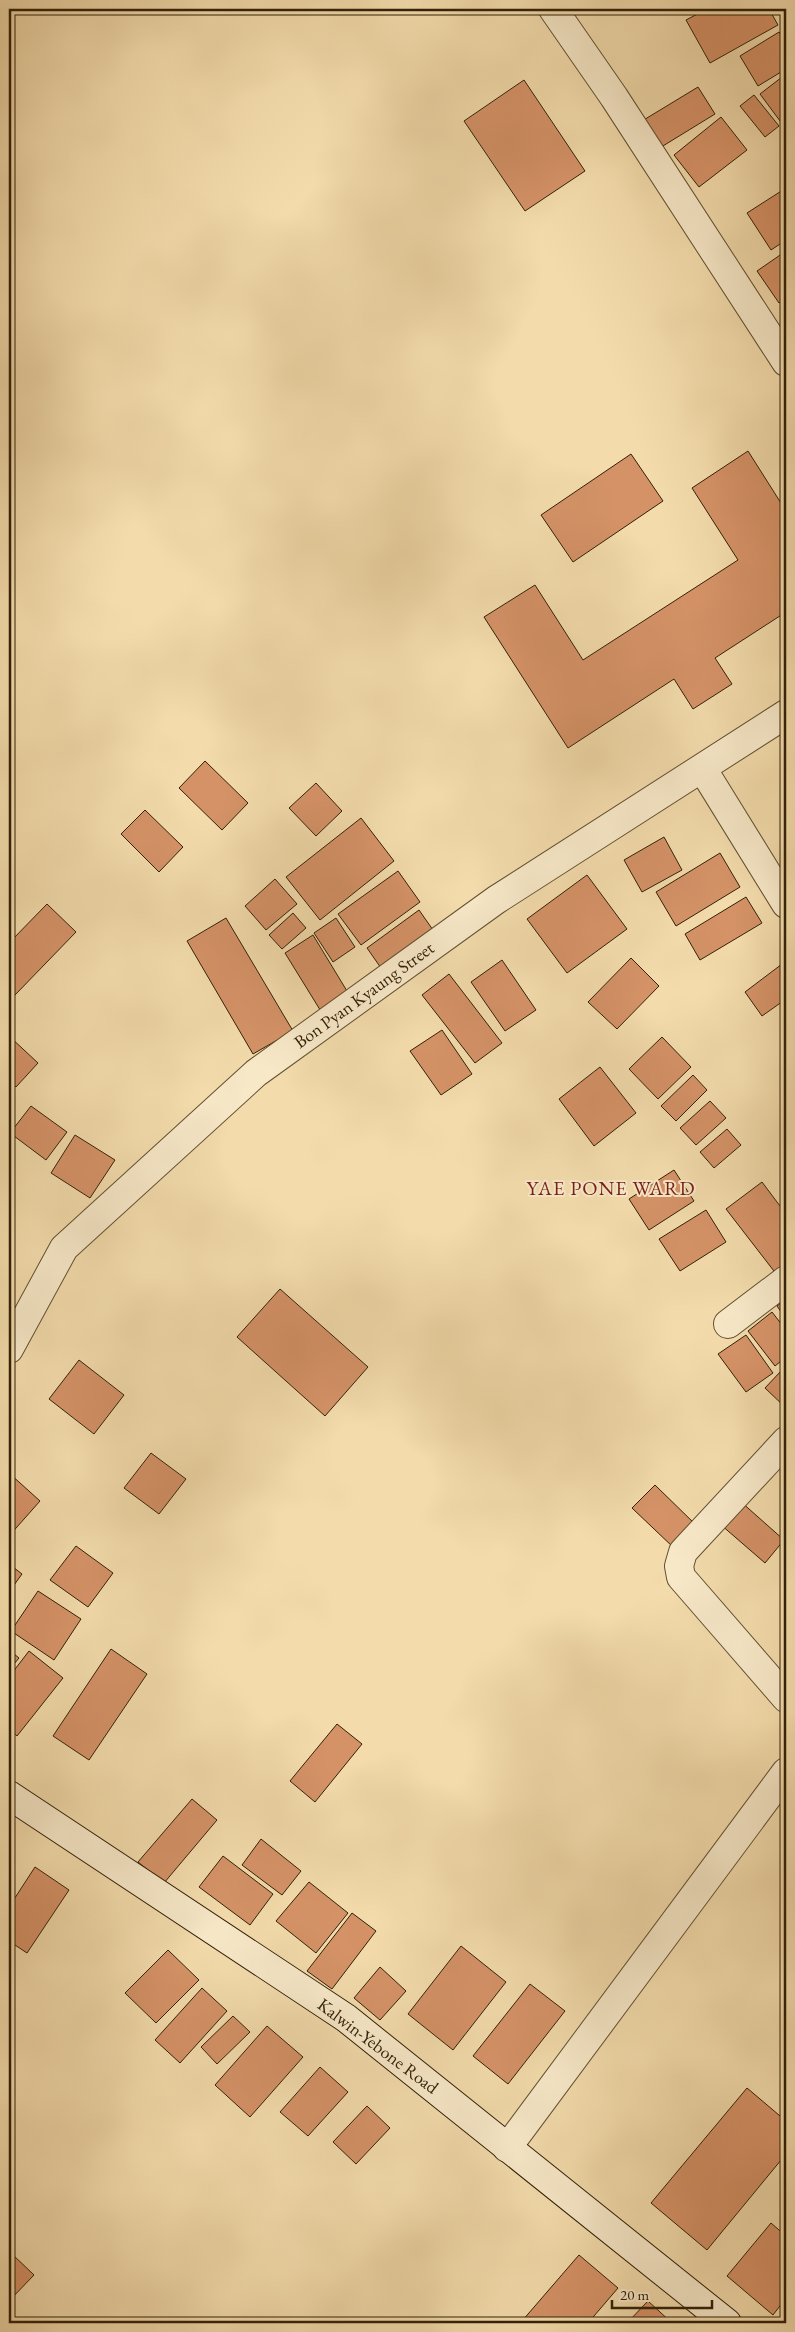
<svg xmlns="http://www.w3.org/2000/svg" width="795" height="2332" font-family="'EB Garamond',serif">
	<rect width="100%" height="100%" fill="#f3dbab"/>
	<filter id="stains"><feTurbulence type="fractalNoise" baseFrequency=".004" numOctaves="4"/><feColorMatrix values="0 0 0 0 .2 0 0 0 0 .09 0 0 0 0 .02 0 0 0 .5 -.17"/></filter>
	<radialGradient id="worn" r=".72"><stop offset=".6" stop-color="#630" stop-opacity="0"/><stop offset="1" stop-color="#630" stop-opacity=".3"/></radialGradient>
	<!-- building -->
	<path fill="#d59267" stroke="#312108" d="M 707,9 L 769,9 L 778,25 L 710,63 L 686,20 Z
		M 779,32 L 786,43 L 786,69 L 758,86 L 740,56 Z
		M 786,74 L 786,129 L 760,94 Z
		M 524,80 L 585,171 L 525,211 L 464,121 Z
		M 698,87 L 715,114 L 658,149 L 642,121 Z
		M 754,95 L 779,126 L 765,137 L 740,106 Z
		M 721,117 L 747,150 L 699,187 L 674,155 Z
		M 786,188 L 786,240 L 771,250 L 747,213 Z
		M 786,251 L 786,298 L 779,303 L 757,271 Z
		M 786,303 L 786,316 L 780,307 Z
		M 748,451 L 786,511 L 786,612 L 715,658 L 732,684 L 693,709 L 674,679 L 568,748 L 484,617 L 535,585 L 583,660 L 738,560 L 692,488 Z
		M 631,454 L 663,501 L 573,562 L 541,515 Z
		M 205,761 L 248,803 L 222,830 L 179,788 Z
		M 316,783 L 342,811 L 316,836 L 289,808 Z
		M 145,810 L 183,847 L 159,872 L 121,834 Z
		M 361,818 L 394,861 L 320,920 L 286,877 Z
		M 664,837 L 682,870 L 642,892 L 624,860 Z
		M 720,853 L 740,887 L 676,926 L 656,892 Z
		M 398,871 L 420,902 L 361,945 L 338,914 Z
		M 587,875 L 627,929 L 567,973 L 527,919 Z
		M 275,879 L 297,904 L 266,930 L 245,906 Z
		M 746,897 L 762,923 L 700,960 L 685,934 Z
		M 47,904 L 76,932 L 15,995 L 9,990 L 9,943 Z
		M 419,910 L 433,930 L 381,968 L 367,948 Z
		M 293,913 L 306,928 L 282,949 L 269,935 Z
		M 226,918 L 293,1031 L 253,1054 L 187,941 Z
		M 336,918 L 355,947 L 333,962 L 314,933 Z
		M 313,935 L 350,996 L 322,1013 L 285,953 Z
		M 631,958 L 659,986 L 617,1029 L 588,1002 Z
		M 502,960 L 536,1010 L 505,1031 L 471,982 Z
		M 786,961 L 786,999 L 762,1016 L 745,992 Z
		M 449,974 L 502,1043 L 475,1063 L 422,995 Z
		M 442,1030 L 472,1074 L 441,1095 L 410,1051 Z
		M 9,1036 L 38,1063 L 16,1087 L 9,1080 Z
		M 662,1037 L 691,1067 L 658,1099 L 629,1069 Z
		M 600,1067 L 636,1113 L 594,1146 L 559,1099 Z
		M 693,1075 L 707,1090 L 676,1121 L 661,1106 Z
		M 710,1101 L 726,1118 L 696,1145 L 680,1128 Z
		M 31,1106 L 67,1132 L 46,1160 L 10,1133 Z
		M 727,1129 L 741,1145 L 714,1168 L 700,1152 Z
		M 75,1135 L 115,1160 L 90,1198 L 51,1173 Z
		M 674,1170 L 694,1201 L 649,1230 L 629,1199 Z
		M 762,1182 L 786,1214 L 786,1267 L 777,1275 L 726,1209 Z
		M 706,1210 L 726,1242 L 680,1271 L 659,1239 Z
		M 280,1289 L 368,1367 L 325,1416 L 237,1337 Z
		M 786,1299 L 786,1319 L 777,1306 Z
		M 9,1304 L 21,1309 L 9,1337 Z
		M 772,1312 L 786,1330 L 786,1357 L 775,1366 L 748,1331 Z
		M 746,1335 L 773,1373 L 746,1392 L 718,1354 Z
		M 79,1360 L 124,1395 L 94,1434 L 49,1399 Z
		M 781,1371 L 786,1376 L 786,1408 L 765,1388 Z
		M 151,1453 L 186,1479 L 159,1514 L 124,1488 Z
		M 9,1473 L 40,1501 L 9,1536 Z
		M 655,1485 L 696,1525 L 674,1548 L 632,1508 Z
		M 740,1501 L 784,1540 L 765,1563 L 720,1524 Z
		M 76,1546 L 113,1573 L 88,1607 L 50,1580 Z
		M 9,1564 L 22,1574 L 9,1592 Z
		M 38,1591 L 81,1619 L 54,1660 L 11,1631 Z
		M 111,1649 L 147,1674 L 89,1760 L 53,1736 Z
		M 9,1650 L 19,1658 L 9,1670 Z
		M 29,1651 L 63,1678 L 17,1736 L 9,1729 L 9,1677 Z
		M 337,1724 L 362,1744 L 315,1802 L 290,1781 Z
		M 192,1799 L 217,1820 L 164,1883 L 138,1862 Z
		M 261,1839 L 301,1871 L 282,1895 L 242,1865 Z
		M 223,1856 L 273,1894 L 250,1925 L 199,1887 Z
		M 35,1867 L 69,1890 L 27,1953 L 9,1941 L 9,1907 Z
		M 309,1882 L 348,1913 L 316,1953 L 276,1921 Z
		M 352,1913 L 376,1931 L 332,1989 L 307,1971 Z
		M 461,1946 L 506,1982 L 453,2050 L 408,2014 Z
		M 168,1950 L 199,1980 L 156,2023 L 125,1993 Z
		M 380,1967 L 406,1991 L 380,2020 L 354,1998 Z
		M 530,1984 L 565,2011 L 508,2084 L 473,2056 Z
		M 202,1988 L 227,2011 L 180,2063 L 155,2040 Z
		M 233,2016 L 250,2032 L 217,2064 L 201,2047 Z
		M 267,2026 L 303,2057 L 250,2117 L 215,2085 Z
		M 320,2067 L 348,2092 L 308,2136 L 280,2112 Z
		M 747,2088 L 786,2121 L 786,2154 L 707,2250 L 651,2203 Z
		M 367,2106 L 390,2128 L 356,2164 L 333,2142 Z
		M 786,2215 L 786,2228 L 780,2222 Z
		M 771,2223 L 786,2236 L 786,2298 L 773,2315 L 727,2276 Z
		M 12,2254 L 34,2275 L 9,2301 L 9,2257 Z
		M 579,2255 L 618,2288 L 588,2323 L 524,2323 L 522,2321 Z
		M 648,2301 L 672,2323 L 627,2323 Z"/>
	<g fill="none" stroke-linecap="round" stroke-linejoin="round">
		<defs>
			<path id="street" d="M 553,9 L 614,97 L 786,362
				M 702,768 L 786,904
				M 728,1324 L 786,1280
				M 9,1349 L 64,1248 L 256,1073 L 496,900 L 786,714
				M 786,1441 L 683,1552 L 679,1566 L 681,1577 L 786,1698
				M 507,2148 L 786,1772"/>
			<path id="secondary" d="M 9,1795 L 346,2018 L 727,2323"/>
		</defs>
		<!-- street casing -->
		<use href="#street" stroke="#625031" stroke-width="30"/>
		<!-- secondary casing -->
		<use href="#secondary" stroke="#312108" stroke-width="30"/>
		<!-- street -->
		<use href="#street" stroke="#f7e8c8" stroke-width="28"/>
		<!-- secondary -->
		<use href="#secondary" stroke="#f7e8c8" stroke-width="28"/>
	</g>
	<g text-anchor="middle" stroke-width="4" stroke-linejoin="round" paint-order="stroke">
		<!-- street labels -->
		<g font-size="18" fill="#312108" stroke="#f7e8c8">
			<text transform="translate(364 995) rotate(-36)" y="6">Bon Pyan Kyaung Street</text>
			<text transform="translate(378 2046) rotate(37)" y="6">Kalwin-Yebone Road</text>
		</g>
		<!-- quarter labels -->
		<g font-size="20" letter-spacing="1" fill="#7a1f14" stroke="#f7e8c8">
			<text x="611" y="1195">YAE PONE WARD</text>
		</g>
	</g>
	<!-- margin -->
	<rect width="795" height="2332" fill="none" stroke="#f3dbab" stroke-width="30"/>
	<rect x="10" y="10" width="775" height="2312" fill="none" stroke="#312108" stroke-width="2.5"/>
	<rect x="15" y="15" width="765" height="2302" fill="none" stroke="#312108"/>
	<!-- scale -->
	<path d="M612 2300v8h100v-8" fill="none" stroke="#312108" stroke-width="2.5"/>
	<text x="620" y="2300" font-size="15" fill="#312108" stroke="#f7e8c8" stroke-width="4" paint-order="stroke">20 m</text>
	<rect width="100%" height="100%" filter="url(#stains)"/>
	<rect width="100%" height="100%" fill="url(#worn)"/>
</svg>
